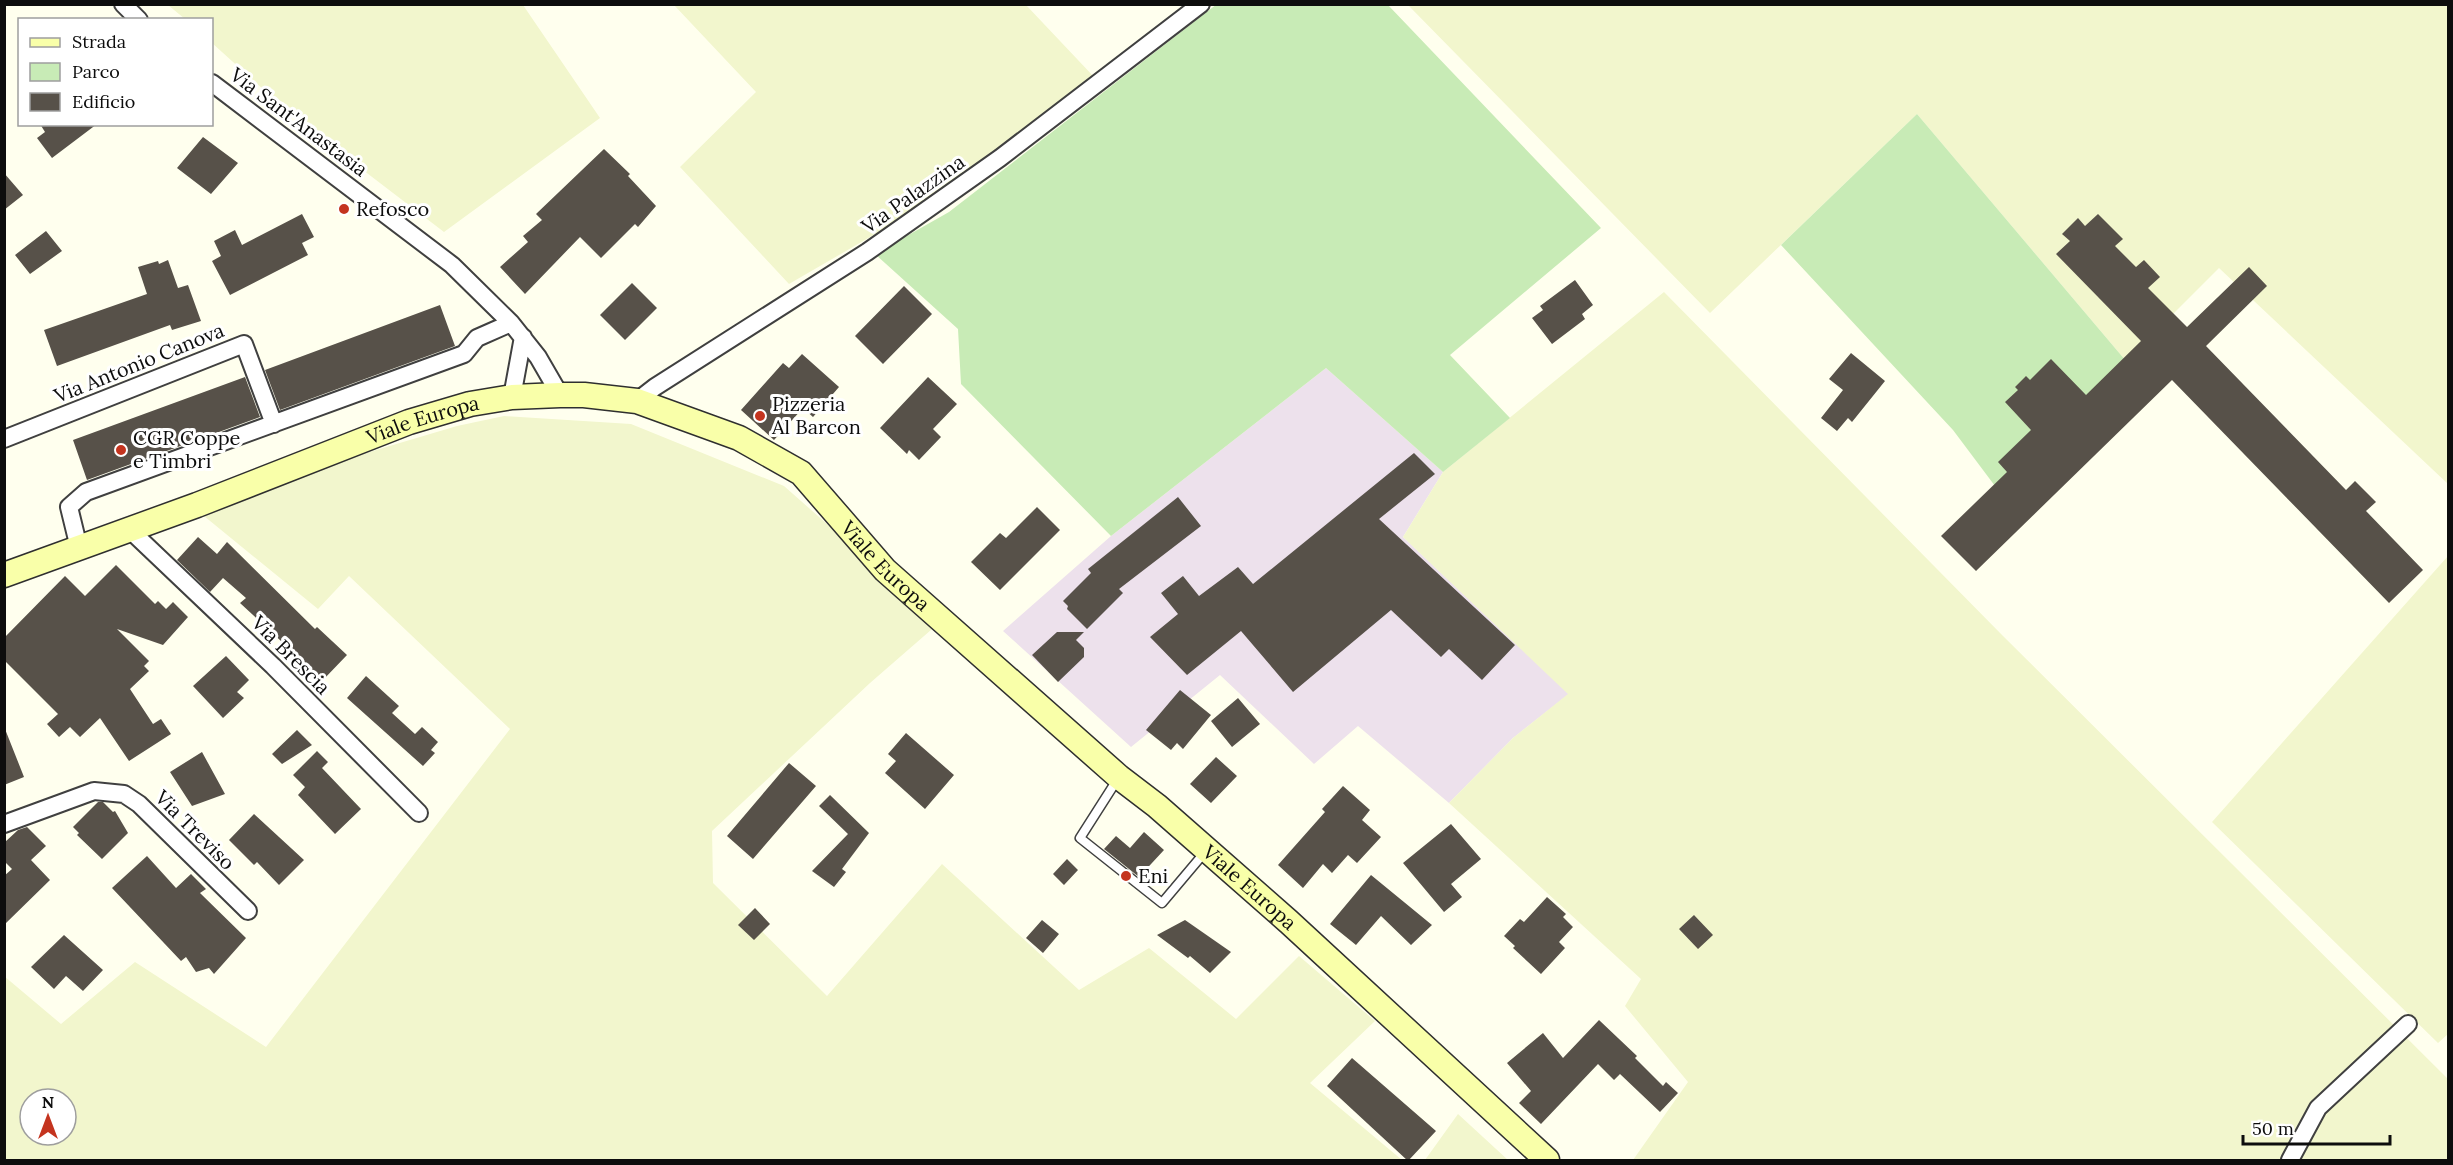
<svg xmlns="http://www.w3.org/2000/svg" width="2453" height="1165" font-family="Lora,serif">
	<rect width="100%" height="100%" fill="#ffe"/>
	<!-- industrial -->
	<path fill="#ede1ec" d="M 1326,368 L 1443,472 L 1403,537 L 1569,694 L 1513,738 L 1449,803 L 1358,726 L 1314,764 L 1220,675 L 1131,747 L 1003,631 L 1111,536 Z"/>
	<!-- farmland -->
	<path fill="#f2f6cd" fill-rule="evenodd" d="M 168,5 L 523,5 L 600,118 L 444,232 L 295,118 L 212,43 L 212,20 L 185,19 Z
		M 674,5 L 1026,5 L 1095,78 L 939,197 L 789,284 L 680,167 L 756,92 Z
		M 1408,5 L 2448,5 L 2448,484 L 2219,268 L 2126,361 L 1917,114 L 1710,313 Z
		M 1664,292 L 2003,636 L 2448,1079 L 2448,1160 L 1633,1160 L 1688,1082 L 1625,1006 L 1641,979 L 1449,803 L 1513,738 L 1568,694 L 1403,537 L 1443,472 Z
		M 504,416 L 631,424 L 784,486 L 939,623 L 870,683 L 712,831 L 713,883 L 827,996 L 942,864 L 1079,990 L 1149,948 L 1236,1019 L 1299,956 L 1375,1021 L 1310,1083 L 1402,1160 L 5,1160 L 4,976 L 61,1024 L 135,962 L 266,1047 L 510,729 L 349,576 L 318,609 L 204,516 L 329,464 L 457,426 ZM 30,1099 L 66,1099 L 66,1135 L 30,1135 Z
		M 2448,556 L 2448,1034 L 2438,1043 L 2212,822 Z
		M 1458,1114 L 1508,1160 L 1425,1160 Z"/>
	<!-- green -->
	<path fill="#c8ebb6" d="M 1217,4 L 1388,5 L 1601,228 L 1450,355 L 1510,418 L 1443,472 L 1326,368 L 1111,536 L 961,384 L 958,329 L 875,254 L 949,212 Z
		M 1917,114 L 2126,361 L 1998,490 L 1953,430 L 1781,245 Z"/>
	<!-- building -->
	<path fill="#575149" d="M 40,124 L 97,124 L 52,158 L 37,138 L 45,132 Z
		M 203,137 L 238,163 L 211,194 L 177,168 Z
		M 604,149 L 630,174 L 628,176 L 656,206 L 638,227 L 635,224 L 601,258 L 580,237 L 525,294 L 500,267 L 528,242 L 523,236 L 542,220 L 536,214 Z
		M 4,173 L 23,195 L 4,210 Z
		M 302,214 L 314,237 L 302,243 L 308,255 L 230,295 L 212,261 L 221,256 L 214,241 L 235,230 L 242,245 Z
		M 2098,214 L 2123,239 L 2115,246 L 2136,267 L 2144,260 L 2160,277 L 2148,288 L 2187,327 L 2249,267 L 2267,286 L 2206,346 L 2346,490 L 2355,481 L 2376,502 L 2366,511 L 2423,570 L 2389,603 L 2172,380 L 1976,571 L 1941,536 L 2007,472 L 1998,462 L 2031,430 L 2005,402 L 2018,390 L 2015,387 L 2026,376 L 2030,380 L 2051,359 L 2086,395 L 2141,341 L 2056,254 L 2070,241 L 2062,234 L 2078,218 L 2085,226 Z
		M 46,231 L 62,251 L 30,274 L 15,255 Z
		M 168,260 L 178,288 L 188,285 L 201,321 L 172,330 L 170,325 L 57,366 L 44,330 L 147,294 L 138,267 L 158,261 L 159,264 Z
		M 1575,280 L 1593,305 L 1582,314 L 1585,319 L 1552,344 L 1532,318 L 1543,310 L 1540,306 Z
		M 632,283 L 657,308 L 625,340 L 600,315 Z
		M 904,286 L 932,314 L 883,364 L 855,336 Z
		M 440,305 L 455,346 L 280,410 L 265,370 Z
		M 1851,353 L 1885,381 L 1852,422 L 1848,418 L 1837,431 L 1821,418 L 1843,390 L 1829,379 Z
		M 802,354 L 839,387 L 813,417 L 803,408 L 774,440 L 741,410 L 783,363 L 789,368 Z
		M 245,377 L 260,417 L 87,480 L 73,440 Z
		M 928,377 L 957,404 L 933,429 L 941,437 L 919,460 L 909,450 L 907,454 L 880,428 Z
		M 1414,453 L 1435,474 L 1379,519 L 1515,645 L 1482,680 L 1449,649 L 1441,657 L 1391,610 L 1293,692 L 1241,631 L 1187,675 L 1150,637 L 1178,614 L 1161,593 L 1183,576 L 1199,596 L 1238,567 L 1253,584 Z
		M 1178,497 L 1201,526 L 1119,589 L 1123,593 L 1087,629 L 1067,609 L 1068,606 L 1063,601 L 1091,573 L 1088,569 Z
		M 1037,507 L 1060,530 L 1000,590 L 971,562 L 1000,533 L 1006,538 Z
		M 198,537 L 217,554 L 227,542 L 315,629 L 317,627 L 347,655 L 323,680 L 240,603 L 246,598 L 223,578 L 210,592 L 177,560 Z
		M 116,565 L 155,604 L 158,601 L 166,609 L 173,602 L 188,617 L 163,645 L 117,629 L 149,661 L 144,666 L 149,671 L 130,689 L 153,724 L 161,719 L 171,734 L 129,761 L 100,718 L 80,737 L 70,727 L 59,737 L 47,724 L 58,714 L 4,660 L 4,638 L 65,576 L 85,596 Z
		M 1057,632 L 1084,632 L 1076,640 L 1084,648 L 1084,657 L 1058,682 L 1032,655 Z
		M 226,656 L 249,680 L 237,692 L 244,698 L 223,718 L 193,686 Z
		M 366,676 L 399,706 L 392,713 L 415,734 L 422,727 L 438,742 L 431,750 L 435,753 L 423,766 L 347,698 Z
		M 1180,690 L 1211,715 L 1183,749 L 1177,743 L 1171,750 L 1146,730 Z
		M 1238,698 L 1260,724 L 1232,747 L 1211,721 Z
		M 5,729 L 24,777 L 4,785 L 4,730 Z
		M 297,730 L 312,745 L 282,764 L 272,754 Z
		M 906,733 L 954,775 L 925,809 L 885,773 L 896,761 L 888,754 Z
		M 317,751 L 328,762 L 322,768 L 361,809 L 335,834 L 298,795 L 305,787 L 293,775 Z
		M 202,752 L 225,794 L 192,806 L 170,772 Z
		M 1216,757 L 1237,776 L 1211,803 L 1190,784 Z
		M 789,763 L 816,786 L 753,859 L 727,836 Z
		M 1343,786 L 1370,810 L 1362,820 L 1381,837 L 1357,863 L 1348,855 L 1332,873 L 1323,864 L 1303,888 L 1278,865 L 1325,812 L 1322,809 Z
		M 830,795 L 869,833 L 842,869 L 846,872 L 834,887 L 812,871 L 848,834 L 819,806 Z
		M 98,802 L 103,802 L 113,812 L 115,811 L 128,833 L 102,859 L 77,835 L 79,833 L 73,827 Z
		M 254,814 L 304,860 L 279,885 L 257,862 L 254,865 L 229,840 Z
		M 1451,824 L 1481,859 L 1451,884 L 1462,897 L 1444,912 L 1403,863 Z
		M 27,827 L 46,846 L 31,860 L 50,880 L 4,925 L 4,876 L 12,869 L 4,861 L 4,843 L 18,830 Z
		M 1144,832 L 1164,850 L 1139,877 L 1104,849 L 1116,836 L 1130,848 Z
		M 147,856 L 176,888 L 191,874 L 206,889 L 200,893 L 246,938 L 214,974 L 209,968 L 196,972 L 186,957 L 181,961 L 112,888 Z
		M 1067,859 L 1078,870 L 1064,885 L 1053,874 Z
		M 1371,875 L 1432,925 L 1411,945 L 1381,916 L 1356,945 L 1330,924 Z
		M 1547,897 L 1566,914 L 1563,917 L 1573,927 L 1559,942 L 1565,948 L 1541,974 L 1513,948 L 1515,946 L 1504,936 L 1520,919 L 1524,922 Z
		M 755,908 L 770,924 L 754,940 L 738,925 Z
		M 1694,915 L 1713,935 L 1698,949 L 1679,929 Z
		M 1042,920 L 1059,934 L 1043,953 L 1026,938 Z
		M 1185,920 L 1231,952 L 1210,973 L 1190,956 L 1188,958 L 1157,935 Z
		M 64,935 L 103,970 L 83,991 L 66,976 L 54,989 L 31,967 Z
		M 1599,1020 L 1637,1056 L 1635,1058 L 1663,1086 L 1666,1082 L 1678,1093 L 1660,1112 L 1620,1074 L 1614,1080 L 1598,1064 L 1541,1124 L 1519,1103 L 1531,1091 L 1507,1063 L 1543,1033 L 1563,1058 Z
		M 1352,1058 L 1436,1131 L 1408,1161 L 1327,1086 Z"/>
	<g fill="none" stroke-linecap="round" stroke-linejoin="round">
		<defs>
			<path id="service" d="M 1117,780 L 1080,838 L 1162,903 L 1205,852"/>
			<path id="minor" d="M 123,4 L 139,20
				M 212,83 L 452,265 L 511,323 L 538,357 L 560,395
				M 512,397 L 523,337
				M 637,401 L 655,387 L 867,252 L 1000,158 L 1201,4
				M 4,439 L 244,344 L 274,424
				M 130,530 L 273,666 L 419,813
				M 79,548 L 69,507 L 86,492 L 464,354 L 477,338 L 511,323
				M 4,824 L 94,791 L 124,794 L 139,804 L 248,911
				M 2290,1160 L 2318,1108 L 2408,1024"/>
			<g id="secondary">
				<path id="s1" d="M 4,575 L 197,505 L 409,422 L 470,404 L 512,397 L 560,395 L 584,395 L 637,401 L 739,438 L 801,473 L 885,570 L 1119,777 L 1157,806 L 1289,922 L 1547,1160"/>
			</g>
		</defs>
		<!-- service casing -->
		<use href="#service" stroke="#404040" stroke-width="11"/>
		<!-- minor casing -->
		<use href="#minor" stroke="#404040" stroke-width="20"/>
		<!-- secondary casing -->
		<use href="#secondary" stroke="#2f2f2f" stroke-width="27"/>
		<!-- service -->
		<use href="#service" stroke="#fff" stroke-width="8"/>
		<!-- minor -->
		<use href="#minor" stroke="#fff" stroke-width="16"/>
		<!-- secondary -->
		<use href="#secondary" stroke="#f9ffa9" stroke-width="24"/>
	</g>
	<!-- markers -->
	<g fill="#c4341f" stroke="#fff" stroke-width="2">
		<circle cx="344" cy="209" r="6"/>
		<circle cx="760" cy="416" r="6"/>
		<circle cx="121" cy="450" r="6"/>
		<circle cx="1126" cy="876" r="6"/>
	</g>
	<g text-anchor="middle" stroke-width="6" stroke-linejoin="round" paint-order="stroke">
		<!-- street labels -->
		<g font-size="20" fill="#0d0d0d" stroke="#fff">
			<text transform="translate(299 122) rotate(37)" y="7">Via Sant'Anastasia</text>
			<text transform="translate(913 194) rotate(-35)" y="7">Via Palazzina</text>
			<text transform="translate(139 363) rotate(-22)" y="7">Via Antonio Canova</text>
			<text dy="7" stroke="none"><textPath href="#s1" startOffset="447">Viale Europa</textPath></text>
			<text dy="7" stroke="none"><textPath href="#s1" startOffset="970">Viale Europa</textPath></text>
			<text transform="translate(291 655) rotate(45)" y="7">Via Brescia</text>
			<text transform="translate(195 830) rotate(45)" y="7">Via Treviso</text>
			<text dy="7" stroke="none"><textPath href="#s1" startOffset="1456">Viale Europa</textPath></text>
		</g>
		<!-- poi labels -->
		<g font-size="20" fill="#0d0d0d" stroke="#fff" text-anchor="start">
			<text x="356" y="216">Refosco</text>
			<text x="772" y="411">Pizzeria<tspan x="772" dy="23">Al Barcon</tspan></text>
			<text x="133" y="445">CGR Coppe<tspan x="133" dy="23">e Timbri</tspan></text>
			<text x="1138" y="883">Eni</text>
		</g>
	</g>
	<!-- border -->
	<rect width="2453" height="1165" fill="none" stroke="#0d0d0d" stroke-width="12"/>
	<!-- legend -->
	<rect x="18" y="18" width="195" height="108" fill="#ffffff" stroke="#9e9e9e" stroke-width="1.5"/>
	<rect x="30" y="38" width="30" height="9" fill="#f9ffa9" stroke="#9e9e9e" stroke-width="1.5"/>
	<text x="72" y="48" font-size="18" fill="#0d0d0d">Strada</text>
	<rect x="30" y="63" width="30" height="18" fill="#c8ebb6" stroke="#9e9e9e" stroke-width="1.5"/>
	<text x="72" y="78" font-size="18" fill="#0d0d0d">Parco</text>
	<rect x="30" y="93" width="30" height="18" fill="#575149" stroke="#9e9e9e" stroke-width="1.5"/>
	<text x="72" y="108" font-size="18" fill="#0d0d0d">Edificio</text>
	<!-- north arrow -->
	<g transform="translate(48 1117)"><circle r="28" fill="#ffffff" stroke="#9e9e9e" stroke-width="1.5"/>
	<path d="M0-4.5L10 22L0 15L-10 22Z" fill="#c4341f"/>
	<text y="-9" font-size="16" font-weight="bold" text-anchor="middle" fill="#0d0d0d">N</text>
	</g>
	<!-- scale -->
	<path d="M2243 1135v9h147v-9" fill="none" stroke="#0d0d0d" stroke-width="3"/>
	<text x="2252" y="1135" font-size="18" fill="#0d0d0d" stroke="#ffffff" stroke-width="4.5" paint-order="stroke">50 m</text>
</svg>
